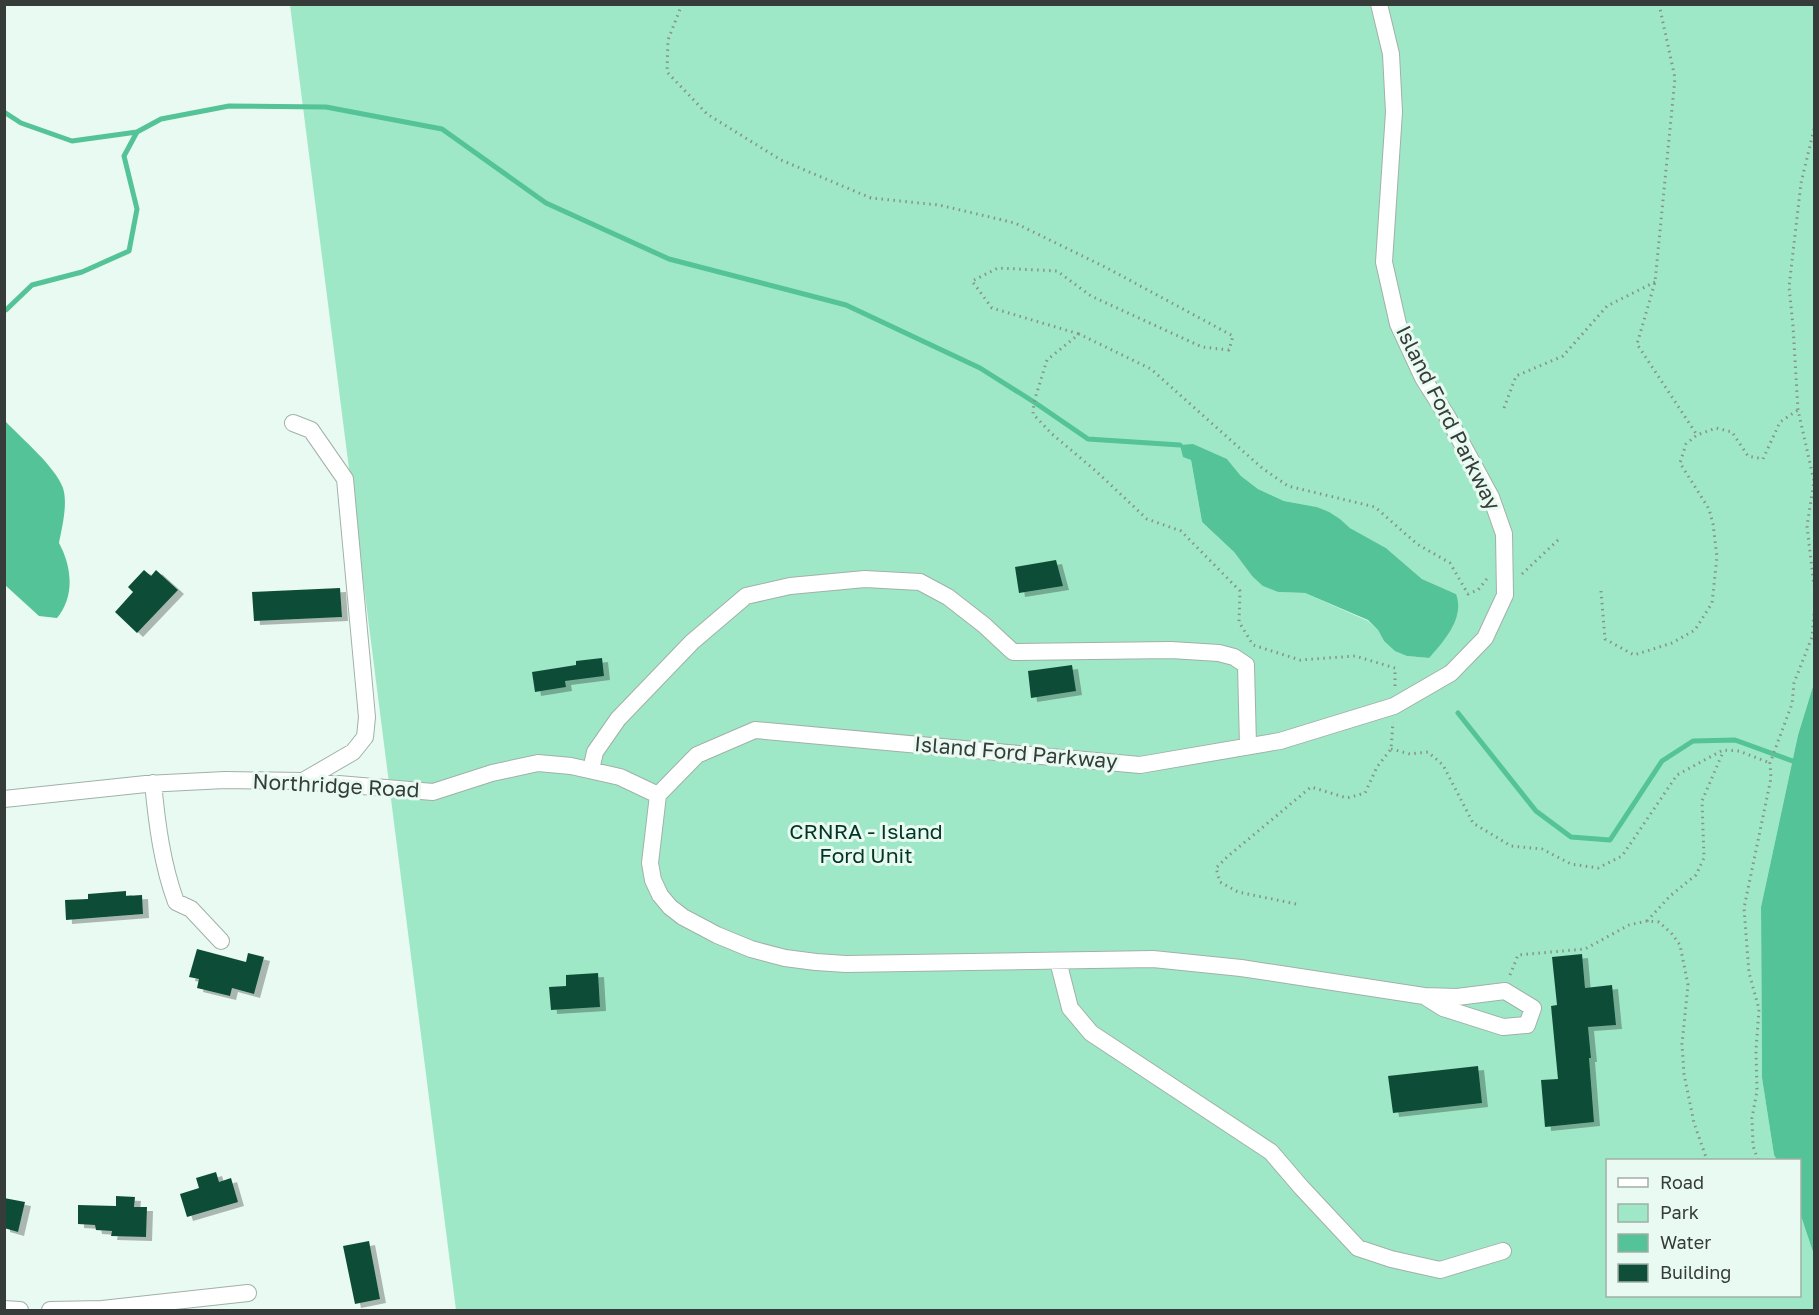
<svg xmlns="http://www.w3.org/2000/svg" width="1819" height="1315" font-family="'Golos Text',sans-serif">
	<defs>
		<filter id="shadow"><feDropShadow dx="6" dy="4" stdDeviation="0" flood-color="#0004"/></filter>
	</defs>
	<rect width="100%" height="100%" fill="#e8faf1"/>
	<!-- green -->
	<path fill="#9fe8c7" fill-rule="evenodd" d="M 290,5 L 1814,5 L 1814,683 L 1798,735 L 1761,907 L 1762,1078 L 1774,1155 L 1777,1160 L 1608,1160 L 1608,1296 L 1800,1296 L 1800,1213 L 1814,1255 L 1814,1310 L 456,1310 ZM 1227,459 L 1241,476 L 1258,489 L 1284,501 L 1317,507 L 1340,519 L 1350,528 L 1386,548 L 1422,579 L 1456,594 L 1429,658 L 1407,656 L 1384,641 L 1378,630 L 1368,621 L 1305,593 L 1278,592 L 1252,576 L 1234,552 L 1202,522 L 1191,460 Z"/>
	<!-- water -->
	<path fill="#54c397" d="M 5,421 C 21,438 55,466 63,488 C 68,504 62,527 59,543 C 72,567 75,596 57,618 L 39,616 L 5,585 Z
		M 1193,444 L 1227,459 L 1241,476 L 1258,489 L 1284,501 L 1317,507 L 1329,512 L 1340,519 L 1350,528 L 1386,548 L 1422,579 L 1456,594 C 1465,618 1444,641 1429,658 L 1407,656 L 1395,651 L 1384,641 L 1378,630 L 1368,620 L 1305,593 L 1278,592 L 1263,586 L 1252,576 L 1234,552 L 1202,522 L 1191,460 L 1183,457 L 1180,445 Z
		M 1814,683 L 1814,1255 L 1800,1213 L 1800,1160 L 1777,1160 L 1774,1155 L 1762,1078 L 1761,907 L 1798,735 Z"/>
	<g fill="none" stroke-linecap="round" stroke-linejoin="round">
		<!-- stream -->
		<path stroke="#54c397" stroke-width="5" d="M 4,112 L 21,123 L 72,141 L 137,132
			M 4,310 L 6,310 L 32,285 L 82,272 L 129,251 L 137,209 L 124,156 L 137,132 L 161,119 L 229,106 L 326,107 L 442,129 L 546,203 L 669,259 L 846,305 L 980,368 L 1034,402 L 1088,439 L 1180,445
			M 1458,713 L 1536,811 L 1571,837 L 1610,840 L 1662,761 L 1693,741 L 1735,740 L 1798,763"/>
	</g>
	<!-- building -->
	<path fill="#0f4e38" filter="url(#shadow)" d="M 1056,560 L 1063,586 L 1019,593 L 1015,567 Z
		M 144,570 L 151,576 L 156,570 L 178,590 L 137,633 L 115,612 L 133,592 L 128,587 Z
		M 340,588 L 342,617 L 254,621 L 252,592 Z
		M 602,658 L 604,676 L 565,681 L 566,687 L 535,692 L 532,672 L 576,665 L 576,661 Z
		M 1072,665 L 1076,691 L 1031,698 L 1028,671 Z
		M 126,891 L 126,896 L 142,895 L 143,914 L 66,920 L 65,900 L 88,899 L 88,894 Z
		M 197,949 L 246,962 L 248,953 L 264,957 L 254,994 L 232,988 L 230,996 L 197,988 L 199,979 L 189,977 Z
		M 1582,954 L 1585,988 L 1612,985 L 1616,1025 L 1588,1027 L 1591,1058 L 1589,1058 L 1594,1122 L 1545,1127 L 1541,1080 L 1558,1079 L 1551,1006 L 1557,1005 L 1552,957 Z
		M 598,973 L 600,1007 L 551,1010 L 549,987 L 566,986 L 566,975 Z
		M 1478,1066 L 1482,1103 L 1393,1113 L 1388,1076 Z
		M 216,1172 L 219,1182 L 231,1178 L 238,1202 L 187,1217 L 180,1194 L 199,1188 L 196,1178 Z
		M 116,1196 L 135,1197 L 134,1207 L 147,1207 L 146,1237 L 111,1236 L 112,1231 L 96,1230 L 95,1225 L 78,1224 L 78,1205 L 116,1206 Z
		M 4,1198 L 25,1202 L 18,1232 L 4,1228 Z
		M 369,1241 L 380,1299 L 355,1304 L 343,1246 Z"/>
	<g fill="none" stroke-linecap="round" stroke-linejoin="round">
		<defs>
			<path id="minor" d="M 1379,4 L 1391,54 L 1394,112 L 1384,262 L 1398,324 L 1423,378 L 1447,416 L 1491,497 L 1504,534 L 1505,595 L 1485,638 L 1451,673 L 1394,706 L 1280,741 L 1140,765 L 755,730 L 697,755 L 658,795 L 650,863 L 653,880 L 660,895 L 670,907 L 683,917 L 717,935 L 751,949 L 785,958 L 816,962 L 846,964 L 1153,959 L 1241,968 L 1424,996 L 1457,997 L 1505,991 L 1533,1008 L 1527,1025 L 1503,1027 L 1443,1008 L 1424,996
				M 293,423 L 311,430 L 345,479 L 367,717 L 365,737 L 353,752 L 303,781
				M 591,770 L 595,752 L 618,719 L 692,642 L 746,596 L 790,586 L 865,579 L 920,582 L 948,597 L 984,625 L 1013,652 L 1171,650 L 1219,653 L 1234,657 L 1246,665 L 1248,746
				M 153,783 C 157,824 162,864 176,902 L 191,909 L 221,941
				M 4,799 L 146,784 L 225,780 L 303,781 L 433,792 L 492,773 L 538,763 L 571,766 L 620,777 L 658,795
				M 1058,961 L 1070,1008 L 1091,1033 L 1271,1152 L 1301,1187 L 1358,1248 L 1391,1259 L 1440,1270 L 1503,1251
				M 4,1309 L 20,1310
				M 50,1310 L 102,1309 L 248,1293"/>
		</defs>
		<!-- minor casing -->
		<use href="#minor" stroke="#a0b1a8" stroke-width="18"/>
		<!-- path -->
		<path stroke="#87928d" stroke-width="3" stroke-dasharray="1.5 4.5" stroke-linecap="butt" d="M 682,4 L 668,40 L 667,72 L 707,114 L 781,160 L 871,198 L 939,205 L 1015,223 L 1107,268 L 1233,336 L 1229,350 L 1202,347 L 1091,296 L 1057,271 L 998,268 L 972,281 L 992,308 L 1079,334
			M 1659,4 L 1675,78 L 1655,282 L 1637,344 L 1697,435
			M 1814,129 L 1801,183 L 1789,287 L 1793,326 L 1798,410 L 1814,481 L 1807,526 L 1814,586
			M 1504,408 L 1516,376 L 1563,356 L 1607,306 L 1655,282
			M 1522,574 L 1558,540
			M 1601,591 L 1605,639 L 1634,655 L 1672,643 L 1695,630 L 1712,603 L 1717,557 L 1713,524 L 1709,509 L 1680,463 L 1686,444 L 1697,435 L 1716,428 L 1732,432 L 1748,456 L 1763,459 L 1780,422 L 1798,410
			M 1395,686 L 1395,668 L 1355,656 L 1300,660 L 1253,645 L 1239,622 L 1240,591 L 1181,531 L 1147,519 L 1097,472 L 1052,434 L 1033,414 L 1034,402 L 1047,360 L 1079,334 L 1151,369 L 1262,468 L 1288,486 L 1375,507 L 1417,544 L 1450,563 L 1468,594 L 1478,590 L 1489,576
			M 1391,749 L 1410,754 L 1428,752 L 1443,765 L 1473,823 L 1511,846 L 1542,849 L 1571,864 L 1598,868 L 1622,856 L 1677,775 L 1723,750 L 1739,751 L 1770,763
			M 1296,904 L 1238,892 L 1220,882 L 1216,868 L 1227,857 L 1311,787 L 1347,798 L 1365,793 L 1377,767 L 1391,749 L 1393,722
			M 1647,921 L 1670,896 L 1696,875 L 1704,858 L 1702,801 L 1723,752
			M 1510,975 L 1518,955 L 1585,949 L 1629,925 L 1647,921 L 1659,922 L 1672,934 L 1680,945 L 1688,985 L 1682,1044 L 1684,1074 L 1694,1123 L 1707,1160
			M 1758,1160 L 1753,1146 L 1752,1118 L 1757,1091 L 1756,1050 L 1759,1009 L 1749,973 L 1744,908 L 1771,778 L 1770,763 L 1792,704 L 1794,683 L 1812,637 L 1814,614"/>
		<!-- minor -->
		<use href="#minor" stroke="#fff" stroke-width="16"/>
	</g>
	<g text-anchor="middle" stroke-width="6" stroke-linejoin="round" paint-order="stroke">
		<!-- street labels -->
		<g font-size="21" fill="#363c39" stroke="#e8faf1">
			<text transform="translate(1448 418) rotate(63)" y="7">Island Ford Parkway</text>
			<text transform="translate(1016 753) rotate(5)" y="7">Island Ford Parkway</text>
			<text transform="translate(336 786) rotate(3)" y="7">Northridge Road</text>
		</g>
		<!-- park labels -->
		<g font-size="21" fill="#023524" stroke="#e8faf1">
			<text x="866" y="839">CRNRA - Island<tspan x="866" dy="24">Ford Unit</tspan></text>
		</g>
	</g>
	<!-- border -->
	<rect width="1819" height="1315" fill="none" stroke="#363c39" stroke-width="12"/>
	<!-- legend -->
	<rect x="1606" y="1159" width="195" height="138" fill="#e8faf1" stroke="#a1aea7" stroke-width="1.5"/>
	<rect x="1618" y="1178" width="30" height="9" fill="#ffffff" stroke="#a1aea7" stroke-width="1.5"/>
	<text x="1660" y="1189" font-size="18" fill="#363c39">Road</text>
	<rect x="1618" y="1204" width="30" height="18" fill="#9fe8c7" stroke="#a1aea7" stroke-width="1.5"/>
	<text x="1660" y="1219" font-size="18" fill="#363c39">Park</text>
	<rect x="1618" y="1234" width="30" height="18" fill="#54c397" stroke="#a1aea7" stroke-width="1.5"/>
	<text x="1660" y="1249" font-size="18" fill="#363c39">Water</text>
	<rect x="1618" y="1264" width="30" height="18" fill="#0f4e38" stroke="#a1aea7" stroke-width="1.5"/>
	<text x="1660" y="1279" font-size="18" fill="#363c39">Building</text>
</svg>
